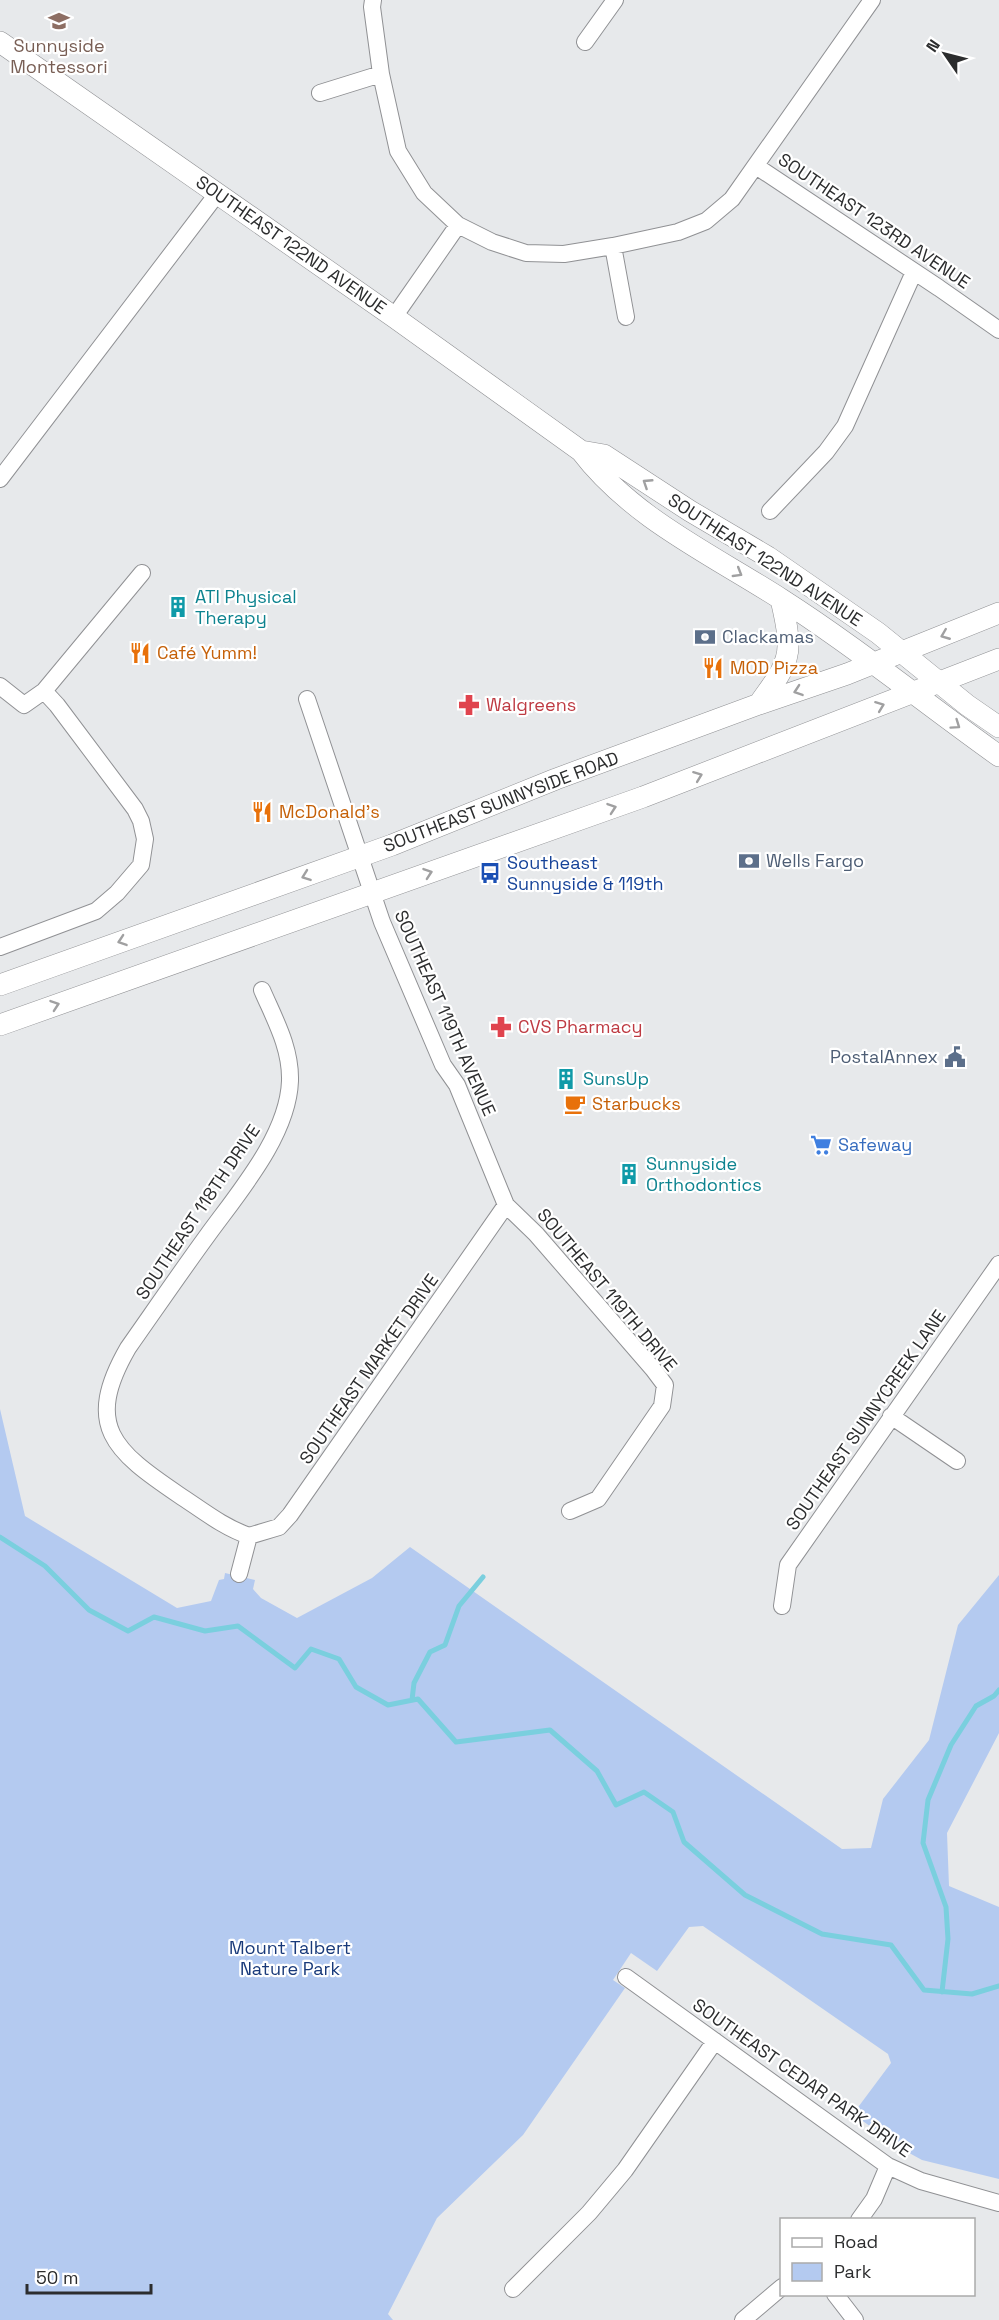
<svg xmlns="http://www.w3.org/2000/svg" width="999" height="2320" font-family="'Space Grotesk',sans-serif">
	<rect width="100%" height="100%" fill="#e7e9eb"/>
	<!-- green -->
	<path fill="#b4caf0" d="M 0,1409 L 25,1516 L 177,1608 L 211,1601 L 219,1580 L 224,1579 L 225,1573 L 255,1580 L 253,1589 L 261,1598 L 297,1618 L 372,1578 L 410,1547 L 842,1849 L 871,1848 L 883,1799 L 929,1740 L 958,1625 L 999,1575 L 999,1733 L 947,1833 L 949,1886 L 999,1907 L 999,2179 L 922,2160 L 902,2149 L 853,2114 L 891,2063 L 888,2054 L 703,1926 L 689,1927 L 657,1971 L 631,1953 L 613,1980 L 625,1988 L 523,2135 L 437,2218 L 388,2314 L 393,2320 L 0,2320 Z"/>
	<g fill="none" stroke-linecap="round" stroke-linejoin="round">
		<!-- stream -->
		<path stroke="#7acfde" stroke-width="5" d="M 0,1537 L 45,1566 L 89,1610 L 128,1631 L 154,1617 L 205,1631 L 238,1626 L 295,1668 L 311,1649 L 339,1659 L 356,1687 L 388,1705 L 418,1699 L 456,1742 L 550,1730 L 597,1771 L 616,1805 L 644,1792 L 673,1812 L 684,1842 L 745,1895 L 822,1934 L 891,1945 L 924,1990 L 972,1994 L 999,1986
			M 412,1700 L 414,1683 L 430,1652 L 445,1645 L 459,1606 L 483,1577
			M 942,1992 L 948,1939 L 946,1907 L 923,1843 L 928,1800 L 951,1745 L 976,1706 L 994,1696 L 999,1690"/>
		<defs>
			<path id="minor" d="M 373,0 L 372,7 L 381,74 L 398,151 L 424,193 L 458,225 L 492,242 L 526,253 L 564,254 L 613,246 L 678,232 L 706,221 L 732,199 L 872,0
				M 585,42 L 615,0
				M 320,93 L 381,74
				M 756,166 L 939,288 L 999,330
				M 613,246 L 626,317
				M 394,317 L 458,225
				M 0,479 L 217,194
				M 770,511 L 826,452 L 845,426 L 914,272
				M 0,686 L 24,705 L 44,691 L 142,573
				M 307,699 L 382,922 L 443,1065 L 457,1085 L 506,1205 L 536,1234 L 653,1369 L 665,1385 L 662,1406 L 598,1499 L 570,1511
				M 0,947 L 96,911 L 117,893 L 141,865 L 145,839 L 141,821 L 135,809 L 57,705 L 44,691
				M 891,1416 L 957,1461
				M 249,1536 C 223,1527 202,1510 179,1495 C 114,1451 83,1426 128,1348 C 154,1311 180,1273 207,1236 C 238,1193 288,1136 290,1081 C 291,1048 275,1020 262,990
				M 249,1536 L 279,1527 L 290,1515 L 506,1205
				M 239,1574 L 249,1536
				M 782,1606 L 788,1565 L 999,1264
				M 626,1977 L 888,2166 L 921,2181 L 999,2203
				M 859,2220 L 874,2199 L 888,2166
				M 513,2289 L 589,2213 L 625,2170 L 715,2041
				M 835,2294 L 855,2320
				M 743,2320 L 782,2287"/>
			<path id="major" d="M 0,42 L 394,317 L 581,451 C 632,518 711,554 781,599 C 856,647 926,704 999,756
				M 581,451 L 604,455 L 690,511 L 768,557 L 878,633 L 967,705 L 999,727
				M 759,704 C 771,686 788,668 788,646 C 789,631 784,614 781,599
				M 0,985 L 392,845 L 556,779 L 759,704 L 847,674 L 999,613
				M 0,1025 L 643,797 L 999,659"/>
		</defs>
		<!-- minor casing -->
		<use href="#minor" stroke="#909194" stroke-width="18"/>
		<!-- major casing -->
		<use href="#major" stroke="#909194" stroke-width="22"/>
		<!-- minor -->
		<use href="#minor" stroke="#fff" stroke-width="16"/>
		<!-- major -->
		<use href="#major" stroke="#fff" stroke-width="21"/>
	</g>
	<!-- one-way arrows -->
	<defs><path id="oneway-chevron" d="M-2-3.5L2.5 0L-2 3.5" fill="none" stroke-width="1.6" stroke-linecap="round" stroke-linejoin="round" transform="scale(1.5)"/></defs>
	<g stroke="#a0a0a1">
		<use href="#oneway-chevron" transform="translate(647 483) rotate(-147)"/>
		<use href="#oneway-chevron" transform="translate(738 573) rotate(31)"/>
		<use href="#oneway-chevron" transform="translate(945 635) rotate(158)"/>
		<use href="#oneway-chevron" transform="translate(798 691) rotate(161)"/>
		<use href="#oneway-chevron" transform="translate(880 706) rotate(-21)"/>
		<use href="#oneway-chevron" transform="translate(956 725) rotate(35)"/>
		<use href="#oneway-chevron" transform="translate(698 776) rotate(-21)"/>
		<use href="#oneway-chevron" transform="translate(612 808) rotate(-19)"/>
		<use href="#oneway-chevron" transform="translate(428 873) rotate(-19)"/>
		<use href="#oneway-chevron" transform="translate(306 876) rotate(160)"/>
		<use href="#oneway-chevron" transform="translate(122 941) rotate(161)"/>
		<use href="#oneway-chevron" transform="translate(55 1005) rotate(-19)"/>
	</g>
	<!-- icons -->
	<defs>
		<symbol id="school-bare" viewBox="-9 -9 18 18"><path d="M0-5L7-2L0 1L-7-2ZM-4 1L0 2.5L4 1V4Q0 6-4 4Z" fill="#8d6e63" stroke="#fff" stroke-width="2.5" paint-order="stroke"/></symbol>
		<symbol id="building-bare" viewBox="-9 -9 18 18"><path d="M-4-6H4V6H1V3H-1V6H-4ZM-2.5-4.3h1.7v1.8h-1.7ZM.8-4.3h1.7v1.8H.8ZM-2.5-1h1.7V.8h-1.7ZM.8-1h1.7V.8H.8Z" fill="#0f9aa8" stroke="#fff" stroke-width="2.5" paint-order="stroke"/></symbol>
		<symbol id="bank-bare" viewBox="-9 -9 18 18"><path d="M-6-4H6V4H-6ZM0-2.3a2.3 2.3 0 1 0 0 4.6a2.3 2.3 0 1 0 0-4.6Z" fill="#5c6f8a" stroke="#fff" stroke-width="2.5" paint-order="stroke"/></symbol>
		<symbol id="restaurant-bare" viewBox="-9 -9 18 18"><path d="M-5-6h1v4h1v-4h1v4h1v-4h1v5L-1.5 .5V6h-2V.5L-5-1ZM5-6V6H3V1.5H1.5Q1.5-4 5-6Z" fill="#e8710a" stroke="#fff" stroke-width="2.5" paint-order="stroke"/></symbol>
		<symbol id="pharmacy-bare" viewBox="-9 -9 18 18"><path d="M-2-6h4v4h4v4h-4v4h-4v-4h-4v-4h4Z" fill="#e0444e" stroke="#fff" stroke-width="2.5" paint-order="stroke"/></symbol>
		<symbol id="bus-bare" viewBox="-9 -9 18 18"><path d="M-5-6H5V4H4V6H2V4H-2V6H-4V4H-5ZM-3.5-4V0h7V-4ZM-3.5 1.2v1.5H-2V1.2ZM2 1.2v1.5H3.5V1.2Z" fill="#1a4fb4" stroke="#fff" stroke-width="2.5" paint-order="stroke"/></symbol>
		<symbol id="civic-bare" viewBox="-9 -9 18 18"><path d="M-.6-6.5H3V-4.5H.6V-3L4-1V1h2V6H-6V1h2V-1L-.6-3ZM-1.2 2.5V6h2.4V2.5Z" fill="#5c6f8a" stroke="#fff" stroke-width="2.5" paint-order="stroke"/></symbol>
		<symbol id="cafe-bare" viewBox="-9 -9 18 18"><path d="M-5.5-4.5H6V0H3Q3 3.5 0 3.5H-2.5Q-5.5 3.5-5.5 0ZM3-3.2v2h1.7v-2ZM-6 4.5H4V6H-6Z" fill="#e8710a" stroke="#fff" stroke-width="2.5" paint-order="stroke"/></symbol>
		<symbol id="supermarket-bare" viewBox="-9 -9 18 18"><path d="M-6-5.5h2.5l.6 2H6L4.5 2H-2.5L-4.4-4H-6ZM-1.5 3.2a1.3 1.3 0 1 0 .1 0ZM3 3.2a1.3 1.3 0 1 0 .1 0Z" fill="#3f7fe0" stroke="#fff" stroke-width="2.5" paint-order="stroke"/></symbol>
	</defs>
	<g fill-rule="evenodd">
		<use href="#school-bare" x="44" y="6" width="30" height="30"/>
		<use href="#building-bare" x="163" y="592" width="30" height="30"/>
		<use href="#bank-bare" x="690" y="622" width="30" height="30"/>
		<use href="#restaurant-bare" x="125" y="638" width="30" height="30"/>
		<use href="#restaurant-bare" x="698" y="653" width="30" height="30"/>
		<use href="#pharmacy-bare" x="454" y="690" width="30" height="30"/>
		<use href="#restaurant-bare" x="247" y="797" width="30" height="30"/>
		<use href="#bank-bare" x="734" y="846" width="30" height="30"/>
		<use href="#bus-bare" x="475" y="858" width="30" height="30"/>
		<use href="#pharmacy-bare" x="486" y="1012" width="30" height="30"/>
		<use href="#civic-bare" x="940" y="1042" width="30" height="30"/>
		<use href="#building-bare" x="551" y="1064" width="30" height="30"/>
		<use href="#cafe-bare" x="560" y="1089" width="30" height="30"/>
		<use href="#supermarket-bare" x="806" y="1130" width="30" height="30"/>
		<use href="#building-bare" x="614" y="1159" width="30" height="30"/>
	</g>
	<g text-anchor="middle" stroke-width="4.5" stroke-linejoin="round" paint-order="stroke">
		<!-- education labels -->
		<g font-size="18" fill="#785e54" stroke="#fff">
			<text x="59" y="52">Sunnyside<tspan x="59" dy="21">Montessori</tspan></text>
		</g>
		<!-- street labels -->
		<g font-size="18" fill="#2c2d2e" stroke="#fff">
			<text transform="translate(874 221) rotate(34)" y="6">SOUTHEAST 123RD AVENUE</text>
			<text transform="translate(291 245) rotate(35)" y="6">SOUTHEAST 122ND AVENUE</text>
			<text transform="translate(765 560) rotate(33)" y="6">SOUTHEAST 122ND AVENUE</text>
			<text transform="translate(501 802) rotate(-21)" y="6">SOUTHEAST SUNNYSIDE ROAD</text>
			<text transform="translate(445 1013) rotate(66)" y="6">SOUTHEAST 119TH AVENUE</text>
			<text transform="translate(198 1212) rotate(-56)" y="6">SOUTHEAST 118TH DRIVE</text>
			<text transform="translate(607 1290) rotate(50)" y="6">SOUTHEAST 119TH DRIVE</text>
			<text transform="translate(369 1369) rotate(-55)" y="6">SOUTHEAST MARKET DRIVE</text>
			<text transform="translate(866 1420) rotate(-55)" y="6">SOUTHEAST SUNNYCREEK LANE</text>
			<text transform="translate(802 2078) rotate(35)" y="6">SOUTHEAST CEDAR PARK DRIVE</text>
		</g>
		<!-- culture labels -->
		<g font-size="18" fill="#0d838f" stroke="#fff" text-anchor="start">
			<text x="195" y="603">ATI Physical<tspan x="195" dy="21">Therapy</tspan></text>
			<text x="583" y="1085">SunsUp</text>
			<text x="646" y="1170">Sunnyside<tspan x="646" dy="21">Orthodontics</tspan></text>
		</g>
		<!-- service labels -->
		<g font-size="18" fill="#4e5e75" stroke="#fff" text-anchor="start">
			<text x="722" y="643">Clackamas</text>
			<text x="766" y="867">Wells Fargo</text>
			<text x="938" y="1063" text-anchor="end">PostalAnnex</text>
		</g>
		<!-- food labels -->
		<g font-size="18" fill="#c56008" stroke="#fff" text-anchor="start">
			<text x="157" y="659">Café Yumm!</text>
			<text x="730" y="674">MOD Pizza</text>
			<text x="279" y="818">McDonald's</text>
			<text x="592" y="1110">Starbucks</text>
		</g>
		<!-- health labels -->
		<g font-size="18" fill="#be3a42" stroke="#fff" text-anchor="start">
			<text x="486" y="711">Walgreens</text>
			<text x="518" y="1033">CVS Pharmacy</text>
		</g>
		<!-- transit labels -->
		<g font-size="18" fill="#164399" stroke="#fff" text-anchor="start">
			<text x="507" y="869">Southeast<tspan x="507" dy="21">Sunnyside &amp; 119th</tspan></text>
		</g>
		<!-- shop labels -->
		<g font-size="18" fill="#366cbe" stroke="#fff" text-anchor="start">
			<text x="838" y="1151">Safeway</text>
		</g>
		<!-- park labels -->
		<g font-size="18" fill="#193a7a" stroke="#fff">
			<text x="290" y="1954">Mount Talbert<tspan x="290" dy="21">Nature Park</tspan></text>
		</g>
	</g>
	<!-- legend -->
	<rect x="780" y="2218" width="195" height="78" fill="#ffffff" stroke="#ababab" stroke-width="1.5"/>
	<rect x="792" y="2238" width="30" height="9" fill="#ffffff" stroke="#ababab" stroke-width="1.5"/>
	<text x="834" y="2248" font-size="18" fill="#2c2d2e">Road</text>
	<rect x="792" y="2263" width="30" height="18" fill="#b4caf0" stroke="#ababab" stroke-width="1.5"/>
	<text x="834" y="2278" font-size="18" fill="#2c2d2e">Park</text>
	<!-- north arrow -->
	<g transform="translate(945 54) rotate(305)" stroke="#ffffff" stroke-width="4.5" paint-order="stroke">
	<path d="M0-4.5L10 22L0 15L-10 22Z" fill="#2c2d2e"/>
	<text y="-9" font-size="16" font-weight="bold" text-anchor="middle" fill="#2c2d2e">N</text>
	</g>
	<!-- scale -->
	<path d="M27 2284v9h124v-9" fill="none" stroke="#2c2d2e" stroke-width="3"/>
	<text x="36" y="2284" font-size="18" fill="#2c2d2e" stroke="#ffffff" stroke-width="4.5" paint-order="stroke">50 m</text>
</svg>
